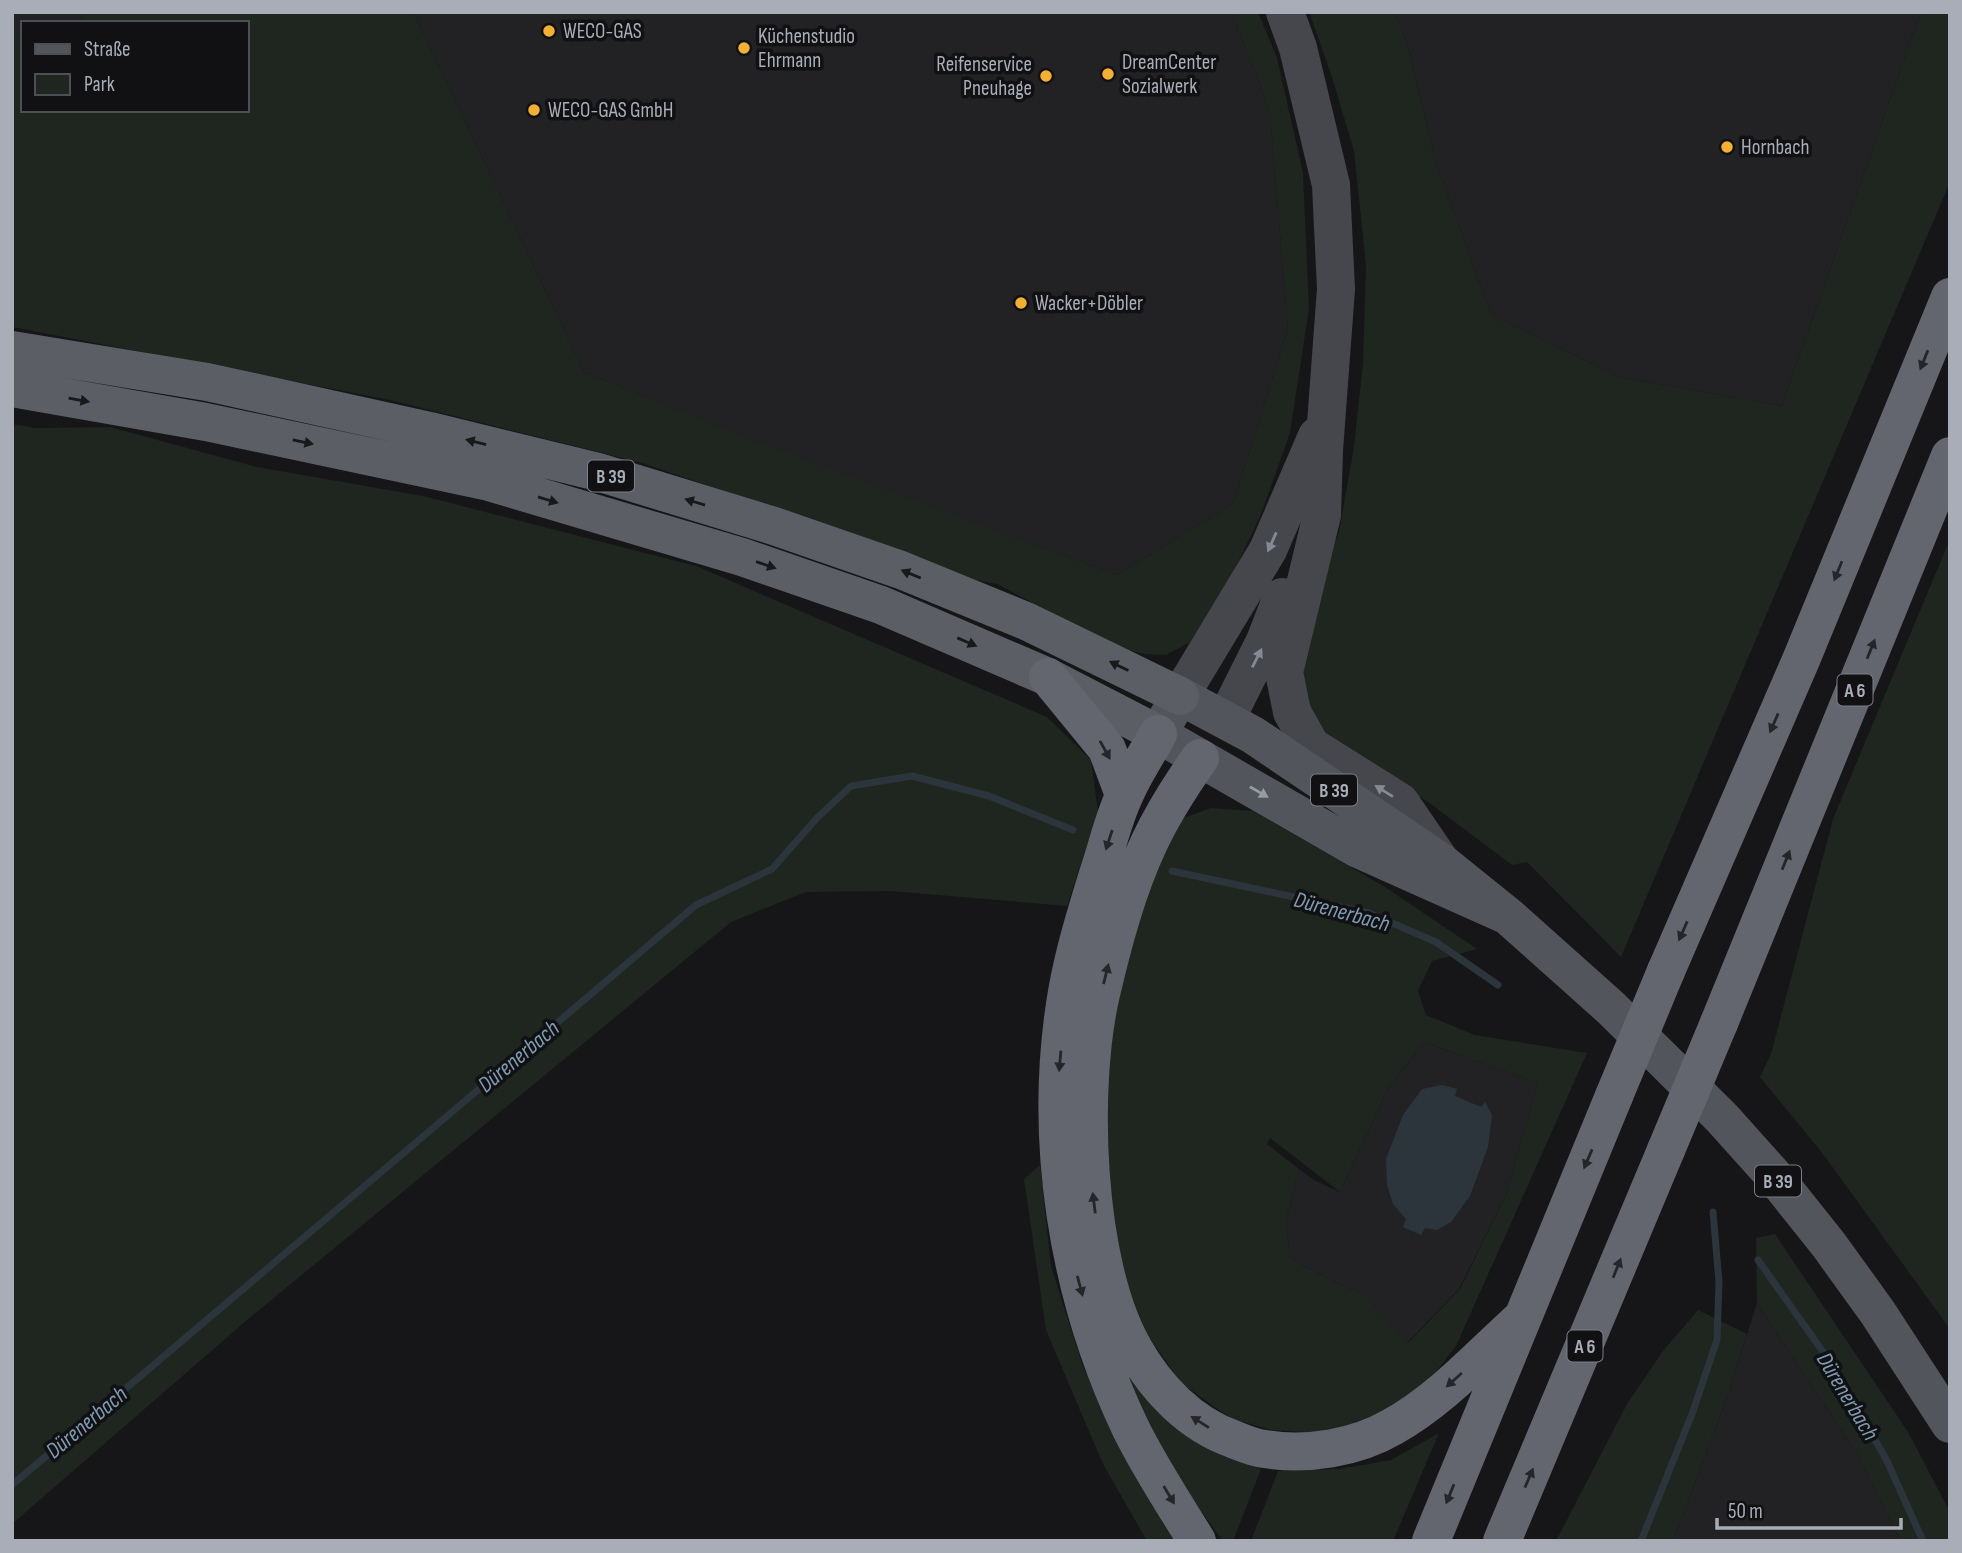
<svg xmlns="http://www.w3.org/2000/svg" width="1962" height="1553" font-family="'Sofia Sans Condensed',sans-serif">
	<rect width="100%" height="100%" fill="#161618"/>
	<!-- built -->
	<path fill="#222225" d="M 12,12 L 84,12 L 81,23 L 23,23 L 23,41 L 12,38 Z
		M 405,12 L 1231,12 L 1258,78 L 1270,115 L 1288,329 L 1233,504 L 1117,575 L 778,450 L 584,372 L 415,16 Z
		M 1394,12 L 1921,12 L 1782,406 L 1620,377 L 1491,315 L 1435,160 L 1407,43 Z
		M 1424,1042 L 1538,1083 L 1506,1195 L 1459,1289 L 1407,1343 L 1365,1295 L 1336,1283 L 1290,1258 L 1286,1220 L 1299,1169 L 1314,1180 L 1340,1192 L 1388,1088 Z
		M 1757,1303 L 1855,1451 L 1901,1541 L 1673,1541 L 1729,1392 Z"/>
	<!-- green -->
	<path fill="#1e261f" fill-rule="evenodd" d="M 84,12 L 405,12 L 415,16 L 584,372 L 772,447 L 1117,575 L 1233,504 L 1288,329 L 1270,115 L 1258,78 L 1231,12 L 1258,12 L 1277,58 L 1303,173 L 1309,308 L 1290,433 L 1260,517 L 1232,575 L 1190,642 L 1166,655 L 1145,654 L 1118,648 L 997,584 L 970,579 L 881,545 L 642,463 L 390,400 L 12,327 L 12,38 L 23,41 L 23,110 L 247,110 L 247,23 L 81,23 Z
		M 1309,12 L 1394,12 L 1407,43 L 1435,160 L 1491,315 L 1620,377 L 1782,406 L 1921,12 L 1950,12 L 1950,182 L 1621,957 L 1527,862 L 1512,865 L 1428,802 L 1348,751 L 1317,726 L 1297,680 L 1298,645 L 1339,532 L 1354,447 L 1363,363 L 1366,265 L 1354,151 L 1332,77 Z
		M 12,424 L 36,428 L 110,427 L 257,467 L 423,496 L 696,566 L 1047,717 L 1091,760 L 1098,812 L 1067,906 L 891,891 L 806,892 L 731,922 L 247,1320 L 12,1524 Z
		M 1950,539 L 1950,1329 L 1823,1154 L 1760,1077 L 1771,1054 L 1833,819 Z
		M 1211,808 L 1253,811 L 1385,887 L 1477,949 L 1432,961 L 1418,991 L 1426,1015 L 1475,1035 L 1587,1053 L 1456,1346 L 1420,1392 L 1371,1422 L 1324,1433 L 1271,1430 L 1230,1418 L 1181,1383 L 1140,1324 L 1117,1256 L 1104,1179 L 1105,1057 L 1126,959 L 1165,848 L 1178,820 ZM 1424,1042 L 1538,1083 L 1506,1195 L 1460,1289 L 1408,1343 L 1365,1295 L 1336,1283 L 1290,1258 L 1286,1220 L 1299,1169 L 1267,1144 L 1270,1138 L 1340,1192 L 1388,1088 Z
		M 1040,1165 L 1051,1266 L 1083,1367 L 1154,1503 L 1178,1541 L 1147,1541 L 1103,1464 L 1046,1330 L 1024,1179 Z
		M 1775,1234 L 1908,1432 L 1950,1512 L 1950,1541 L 1901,1541 L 1855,1451 L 1757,1303 L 1756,1238 Z
		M 1698,1310 L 1747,1334 L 1729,1392 L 1673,1541 L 1556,1541 L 1627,1404 L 1663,1351 Z
		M 1117,1361 L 1237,1460 L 1261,1469 L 1233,1541 L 1223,1541 L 1177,1479 Z
		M 1439,1433 L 1393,1541 L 1251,1541 L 1278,1471 L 1339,1469 L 1391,1460 Z"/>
	<!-- water -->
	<path fill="#2c353c" d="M 1442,1085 L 1457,1089 L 1455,1096 L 1481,1107 L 1485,1102 L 1492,1115 L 1488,1147 L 1470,1196 L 1451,1222 L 1437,1230 L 1425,1228 L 1421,1235 L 1403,1227 L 1406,1219 L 1393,1204 L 1387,1185 L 1386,1159 L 1403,1115 L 1422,1089 Z"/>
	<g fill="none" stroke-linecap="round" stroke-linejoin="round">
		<!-- stream -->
		<path stroke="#2c353c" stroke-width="7" d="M 1172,871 L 1369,913 L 1436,942 L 1498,985
			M 1758,1260 L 1833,1366 L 1887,1461 L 1923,1541
			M 12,1485 L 696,905 L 772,869 L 817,818 L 851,786 L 912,776 L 989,796 L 1073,830
			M 1641,1541 L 1692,1414 L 1717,1340 L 1719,1282 L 1713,1212"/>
		<!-- secondary -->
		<path stroke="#45474d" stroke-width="38" d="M 1285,12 L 1298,48 L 1331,185 L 1336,289 L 1324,450 L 1322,515 L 1284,672 L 1292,712 L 1311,746 L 1400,802 L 1441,862
			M 1180,696 L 1268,550 L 1317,436
			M 1226,719 L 1265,641 L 1282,597"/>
		<!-- primary -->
		<path stroke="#53555c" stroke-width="38" d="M 1508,916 L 1358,849 L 1158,734 L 1180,696 L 1253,735 L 1441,862 L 1508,916 L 1611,1008 L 1722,1118 L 1774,1176 L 1829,1245 L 1878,1313 L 1950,1424"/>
		<!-- trunk -->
		<path stroke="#5b5e65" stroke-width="38" d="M 12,350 L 207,382 L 430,431 L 598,472 L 774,526 L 901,570 L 1026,621 L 1180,696
			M 12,388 L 206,422 L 489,482 L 742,557 L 881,605 L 1048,677 L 1158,734"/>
		<!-- motorway -->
		<path stroke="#63666e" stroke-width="38" d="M 1048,677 L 1107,749 L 1124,795
			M 1158,734 C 1147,754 1134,773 1125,794 C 1113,819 1107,848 1098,874 C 1086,913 1074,952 1067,992 C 1042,1138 1067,1294 1130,1427 C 1149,1466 1174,1504 1197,1541
			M 1200,758 C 1181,785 1163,813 1149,843 C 1127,890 1113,943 1101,994 C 1079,1088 1085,1265 1134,1349 C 1156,1388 1190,1424 1233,1439 C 1243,1443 1254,1448 1265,1449 C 1306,1456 1356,1448 1392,1427 C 1441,1400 1481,1355 1522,1318
			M 1666,971 L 1801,660 L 1950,297
			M 1719,1023 L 1950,456
			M 1431,1541 L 1614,1096
			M 1502,1541 L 1666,1150"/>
		<!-- motorway-bridge -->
		<path stroke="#63666e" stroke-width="38" d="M 1614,1096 L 1666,971
			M 1666,1150 L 1719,1023"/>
	</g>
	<!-- one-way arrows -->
	<defs><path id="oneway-solid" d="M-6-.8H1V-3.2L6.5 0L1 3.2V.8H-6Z" transform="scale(1.75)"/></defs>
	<g fill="#26262a">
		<use href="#oneway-solid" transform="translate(1924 360) rotate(112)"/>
		<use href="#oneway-solid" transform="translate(1838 571) rotate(112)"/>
		<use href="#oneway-solid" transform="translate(1871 649) rotate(-68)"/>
		<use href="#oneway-solid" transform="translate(1774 723) rotate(114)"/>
		<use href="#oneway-solid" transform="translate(1105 750) rotate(61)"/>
		<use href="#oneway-solid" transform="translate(1109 840) rotate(108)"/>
		<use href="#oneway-solid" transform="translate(1786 860) rotate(-68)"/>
		<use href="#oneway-solid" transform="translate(1683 931) rotate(114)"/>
		<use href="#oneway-solid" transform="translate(1106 974) rotate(-76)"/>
		<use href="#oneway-solid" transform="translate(1060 1061) rotate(95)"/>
		<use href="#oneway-solid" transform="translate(1588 1159) rotate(113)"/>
		<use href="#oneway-solid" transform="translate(1094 1203) rotate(-97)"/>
		<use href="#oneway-solid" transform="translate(1617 1268) rotate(-68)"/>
		<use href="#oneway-solid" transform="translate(1080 1286) rotate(75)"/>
		<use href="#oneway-solid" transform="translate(1454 1380) rotate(138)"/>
		<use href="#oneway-solid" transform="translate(1200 1422) rotate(-148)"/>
		<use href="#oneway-solid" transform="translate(1529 1478) rotate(-67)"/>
		<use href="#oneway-solid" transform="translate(1450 1494) rotate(112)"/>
		<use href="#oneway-solid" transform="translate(1169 1495) rotate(59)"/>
	</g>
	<g fill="#18191b">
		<use href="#oneway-solid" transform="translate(79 400) rotate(10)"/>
		<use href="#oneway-solid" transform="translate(303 442) rotate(12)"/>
		<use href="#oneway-solid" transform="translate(476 442) rotate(-166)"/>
		<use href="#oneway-solid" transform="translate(548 500) rotate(17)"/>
		<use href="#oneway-solid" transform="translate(695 502) rotate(-163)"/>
		<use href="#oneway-solid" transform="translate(766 565) rotate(19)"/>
		<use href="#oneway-solid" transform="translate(911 574) rotate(-158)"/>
		<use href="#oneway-solid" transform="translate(967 642) rotate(23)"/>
		<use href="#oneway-solid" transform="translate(1119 666) rotate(-154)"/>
	</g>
	<g fill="#858993">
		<use href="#oneway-solid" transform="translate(1272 542) rotate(114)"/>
		<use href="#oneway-solid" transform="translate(1257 658) rotate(-63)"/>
		<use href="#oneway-solid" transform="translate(1384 791) rotate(-148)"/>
	</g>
	<use fill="#979ba6" href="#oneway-solid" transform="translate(1259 792) rotate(30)"/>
	<!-- markers -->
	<g fill="#f2b134" stroke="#111113" stroke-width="2.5">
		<circle cx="549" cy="31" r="7"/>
		<circle cx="744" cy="48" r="7"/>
		<circle cx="1108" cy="74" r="7"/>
		<circle cx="1046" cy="76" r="7"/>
		<circle cx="534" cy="110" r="7"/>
		<circle cx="1727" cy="147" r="7"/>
		<circle cx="1021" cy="303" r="7"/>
	</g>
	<g text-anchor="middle" stroke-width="7" stroke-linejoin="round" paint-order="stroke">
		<!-- shield labels -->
		<g fill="#111113" stroke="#7b7e86" stroke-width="2">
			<rect x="588" y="460.5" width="46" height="31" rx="5"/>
			<rect x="1837.5" y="674.5" width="35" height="31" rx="5"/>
			<rect x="1311" y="774.5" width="46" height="31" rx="5"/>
			<rect x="1755" y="1165.5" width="46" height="31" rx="5"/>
			<rect x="1567.5" y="1330.5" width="35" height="31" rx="5"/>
		</g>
		<g font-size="19" font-weight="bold" fill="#a8adb8">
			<text x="611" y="483">B 39</text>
			<text x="1855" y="697">A 6</text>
			<text x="1334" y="797">B 39</text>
			<text x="1778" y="1188">B 39</text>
			<text x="1585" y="1353">A 6</text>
		</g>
		<!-- poi labels -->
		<g font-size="21" fill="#a8adb8" stroke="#111113" text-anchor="start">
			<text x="563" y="38">WECO-GAS</text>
			<text x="758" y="43">Küchenstudio<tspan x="758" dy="24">Ehrmann</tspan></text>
			<text x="1122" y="69">DreamCenter<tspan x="1122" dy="24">Sozialwerk</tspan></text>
			<text x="1032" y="71" text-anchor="end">Reifenservice<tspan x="1032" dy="24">Pneuhage</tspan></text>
			<text x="548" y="117">WECO-GAS GmbH</text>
			<text x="1741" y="154">Hornbach</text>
			<text x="1035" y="310">Wacker+Döbler</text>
		</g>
		<!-- water labels -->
		<g font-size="23" font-style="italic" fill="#7f9bb3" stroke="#111113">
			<text transform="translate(1342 911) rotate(15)" y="8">Dürenerbach</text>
			<text transform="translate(518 1056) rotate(-40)" y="8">Dürenerbach</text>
			<text transform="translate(1848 1396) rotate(59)" y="8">Dürenerbach</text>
			<text transform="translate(86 1422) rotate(-40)" y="8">Dürenerbach</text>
		</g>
	</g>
	<!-- border -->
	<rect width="1962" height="1553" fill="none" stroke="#a8adb8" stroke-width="28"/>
	<!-- legend -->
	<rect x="21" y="21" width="228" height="91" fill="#111113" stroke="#4d4f55" stroke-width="2"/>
	<rect x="35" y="44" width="35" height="10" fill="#53555c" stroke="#4d4f55" stroke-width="2"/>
	<text x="84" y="56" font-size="21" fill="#a8adb8">Straße</text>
	<rect x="35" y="74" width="35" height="21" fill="#1e261f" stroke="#4d4f55" stroke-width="2"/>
	<text x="84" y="91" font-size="21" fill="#a8adb8">Park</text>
	<!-- scale -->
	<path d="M1717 1518v10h184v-10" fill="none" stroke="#a8adb8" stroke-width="3.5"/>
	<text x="1728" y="1518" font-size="21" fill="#a8adb8" stroke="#111113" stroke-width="5" paint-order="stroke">50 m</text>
</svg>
